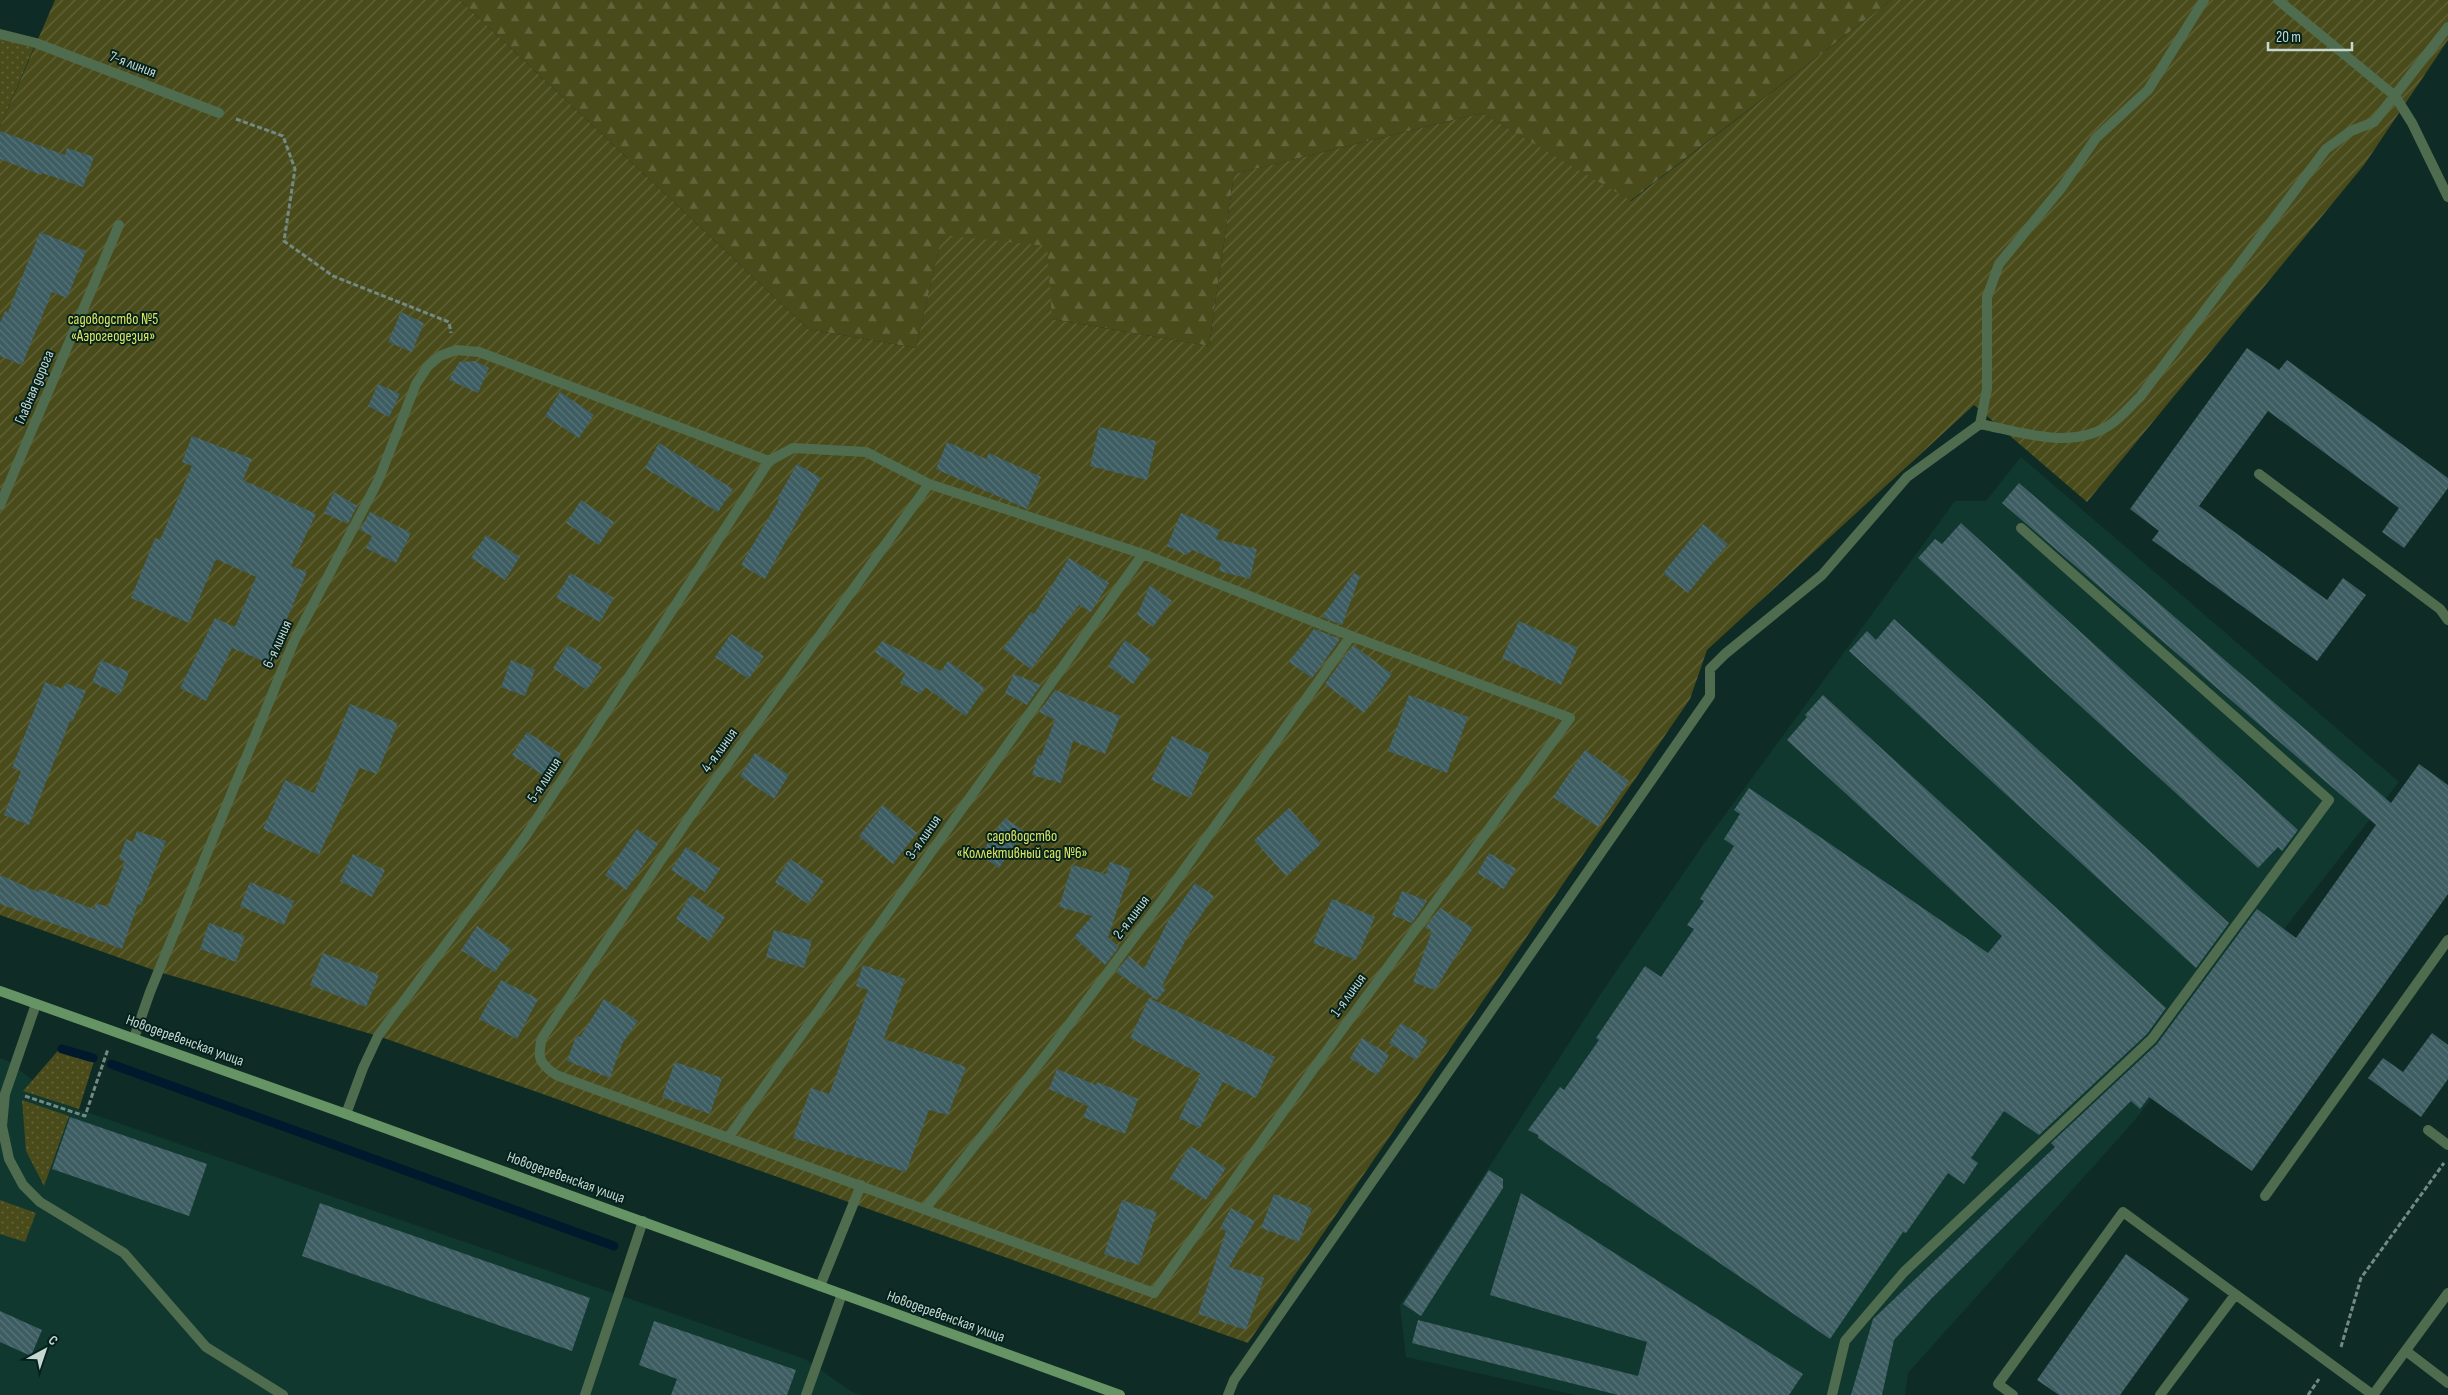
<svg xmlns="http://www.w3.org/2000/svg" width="2448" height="1395" font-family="'Sofia Sans Condensed',sans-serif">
	<defs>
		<pattern id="grass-dots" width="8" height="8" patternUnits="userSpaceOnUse" patternTransform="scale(1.25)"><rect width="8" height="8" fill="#494b1b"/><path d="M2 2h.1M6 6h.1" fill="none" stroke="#62643b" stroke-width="1.8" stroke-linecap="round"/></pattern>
		<pattern id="forest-firs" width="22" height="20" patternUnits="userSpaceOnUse" patternTransform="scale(1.25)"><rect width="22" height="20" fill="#494b1b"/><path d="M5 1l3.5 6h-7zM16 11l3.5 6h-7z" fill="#62643b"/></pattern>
		<pattern id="garden-furrows" width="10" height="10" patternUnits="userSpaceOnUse" patternTransform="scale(1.25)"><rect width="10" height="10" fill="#494b1b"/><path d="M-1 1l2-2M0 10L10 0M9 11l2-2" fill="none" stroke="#62643b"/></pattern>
		<pattern id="building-back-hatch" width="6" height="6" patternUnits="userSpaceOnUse" patternTransform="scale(1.25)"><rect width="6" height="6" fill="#3d5d62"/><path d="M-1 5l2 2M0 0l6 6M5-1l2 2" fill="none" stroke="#587477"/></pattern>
	</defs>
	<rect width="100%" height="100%" fill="#0e2c25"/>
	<!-- built -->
	<path fill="#10382f" d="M 2021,457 L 2399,782 L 2134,1121 L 1908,1373 L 1905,1395 L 1576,1395 L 1406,1357 L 1400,1305 L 1602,992 L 1705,842 L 1955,501 L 1986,501 Z
		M 0,1058 L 8,1061 L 63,1104 L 805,1359 L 852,1392 L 860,1395 L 0,1395 Z"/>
	<!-- grass -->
	<path fill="url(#grass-dots)" d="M 0,38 L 34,47 L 0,127 Z
		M 62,1046 L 96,1055 L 79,1109 L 23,1091 Z
		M 22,1100 L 69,1116 L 44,1186 L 26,1151 Z
		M 0,1200 L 36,1213 L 25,1242 L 0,1234 Z"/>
	<!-- forest -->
	<path fill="url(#forest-firs)" d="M 460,0 L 1891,0 L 1630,201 L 1482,113 L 1234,174 L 1209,346 L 1052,319 L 942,236 L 916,348 L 808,329 Z"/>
	<!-- garden -->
	<path fill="url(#garden-furrows)" d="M 55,0 L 460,0 L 808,329 L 916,348 L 942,235 L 1047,246 L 1052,319 L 1209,346 L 1234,174 L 1482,113 L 1631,201 L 1891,0 L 2448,0 L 2448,40 L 2364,165 L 2087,502 L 1974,405 L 1707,650 L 1690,699 L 1248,1343 L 378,1036 L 159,972 L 0,915 L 0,127 Z"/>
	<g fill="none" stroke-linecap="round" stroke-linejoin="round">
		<!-- stream -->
		<path stroke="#00192c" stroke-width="9" d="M 62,1049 L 93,1058
			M 111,1064 L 614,1246"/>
	</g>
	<!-- building -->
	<path fill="url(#building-back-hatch)" d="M 0,131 L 65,155 L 67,148 L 94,157 L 83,187 L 42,173 L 41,175 L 0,159 Z
		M 40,232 L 86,251 L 67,298 L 52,292 L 22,365 L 0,356 L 0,323 L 5,311 L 8,312 Z
		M 401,312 L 424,323 L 412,352 L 388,342 Z
		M 2247,348 L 2279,370 L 2287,360 L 2448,478 L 2448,488 L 2404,548 L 2382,532 L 2399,508 L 2268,411 L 2199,506 L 2327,600 L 2343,578 L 2366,595 L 2317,661 L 2152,540 L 2159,531 L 2130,509 Z
		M 475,361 L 489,368 L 478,393 L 449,380 L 459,362 Z
		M 378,384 L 400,394 L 389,417 L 368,406 Z
		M 560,392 L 594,415 L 579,438 L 545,416 Z
		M 1099,427 L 1156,441 L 1147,480 L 1090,466 Z
		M 192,436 L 252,459 L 243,480 L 316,514 L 291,566 L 307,572 L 268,663 L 232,648 L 206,701 L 180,688 L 215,618 L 235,627 L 256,577 L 216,559 L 189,623 L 131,598 L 155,538 L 160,540 L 192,466 L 182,462 Z
		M 947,442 L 986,459 L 989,453 L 1041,477 L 1027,509 L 936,469 Z
		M 659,443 L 733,489 L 718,512 L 645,468 Z
		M 797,464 L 821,478 L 765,579 L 741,565 L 779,500 L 777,499 Z
		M 2019,483 L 2391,803 L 2419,764 L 2448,785 L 2448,894 L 2252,1171 L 2149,1097 L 2140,1109 L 2131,1101 L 1931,1299 L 1894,1340 L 1882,1395 L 1851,1395 L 1873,1319 L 2055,1147 L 2051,1143 L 2157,1044 L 2257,909 L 2296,938 L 2376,825 L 2002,503 Z
		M 334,492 L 357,506 L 348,524 L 324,513 Z
		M 581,500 L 614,522 L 599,545 L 566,523 Z
		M 370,512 L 411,533 L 396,563 L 366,548 L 372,536 L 360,530 Z
		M 1181,513 L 1220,530 L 1216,539 L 1257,549 L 1250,579 L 1219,571 L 1221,563 L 1193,550 L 1186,555 L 1167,546 Z
		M 1961,523 L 2298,830 L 2282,851 L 2278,847 L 2258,868 L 1918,558 L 1935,539 L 1942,544 Z
		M 1703,524 L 1728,544 L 1688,593 L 1663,573 Z
		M 486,535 L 520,557 L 505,580 L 471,558 Z
		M 1069,558 L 1109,583 L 1091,612 L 1079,605 L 1031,669 L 1003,649 L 1031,612 L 1034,614 Z
		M 570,573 L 614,598 L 600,622 L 556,598 Z
		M 1354,573 L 1360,576 L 1342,625 L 1322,617 Z
		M 1150,585 L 1172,601 L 1153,627 L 1137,615 Z
		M 1894,619 L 2229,923 L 2196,968 L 1849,651 L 1867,631 L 1876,640 Z
		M 1519,621 L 1578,648 L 1561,685 L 1502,658 Z
		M 1314,629 L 1340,639 L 1312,678 L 1289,662 Z
		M 731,634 L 764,656 L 749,679 L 715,657 Z
		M 1125,640 L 1151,659 L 1133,684 L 1108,666 Z
		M 882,641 L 941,671 L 948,661 L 985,688 L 966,716 L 925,687 L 921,694 L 900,683 L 905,673 L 875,652 Z
		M 568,645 L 602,667 L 587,690 L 553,668 Z
		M 1353,645 L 1392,674 L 1364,713 L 1325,684 Z
		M 101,660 L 129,672 L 120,695 L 92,682 Z
		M 511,660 L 535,670 L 525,696 L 501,687 Z
		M 1014,674 L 1041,685 L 1027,705 L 1005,693 Z
		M 45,682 L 63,689 L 66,683 L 86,691 L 72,722 L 70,721 L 29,825 L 4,815 L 21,771 L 12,768 Z
		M 1055,690 L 1120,716 L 1105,754 L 1073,741 L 1061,783 L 1032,775 L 1038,755 L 1041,756 L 1055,720 L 1039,712 Z
		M 1409,695 L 1468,717 L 1447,773 L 1388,751 Z
		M 1823,695 L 2166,1008 L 2147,1034 L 2039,1135 L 2004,1111 L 1971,1158 L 1978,1163 L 1964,1184 L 1948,1173 L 1906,1233 L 1903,1232 L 1830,1339 L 1538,1138 L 1538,1135 L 1528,1130 L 1560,1087 L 1564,1090 L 1599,1040 L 1596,1038 L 1645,966 L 1661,977 L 1694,929 L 1687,925 L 1704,901 L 1700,899 L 1734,846 L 1724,839 L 1740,814 L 1734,810 L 1749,788 L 1988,953 L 2002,936 L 1787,740 L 1807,717 L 1805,715 Z
		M 350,704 L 398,723 L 377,774 L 360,768 L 358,771 L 319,855 L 263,829 L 285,780 L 314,793 Z
		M 527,732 L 561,754 L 546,777 L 512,755 Z
		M 1172,736 L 1210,754 L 1190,798 L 1151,780 Z
		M 1585,750 L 1629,781 L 1598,827 L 1553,797 Z
		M 755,753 L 789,775 L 774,799 L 740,776 Z
		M 883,805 L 917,833 L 893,864 L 859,836 Z
		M 1289,808 L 1321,844 L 1286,876 L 1254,840 Z
		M 1005,818 L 1024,831 L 999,868 L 980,855 Z
		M 637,829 L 658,844 L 626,890 L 605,875 Z
		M 137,831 L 166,841 L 141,905 L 138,904 L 122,949 L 0,904 L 0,875 L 38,892 L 39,889 L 94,909 L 96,903 L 108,907 L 125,862 L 119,859 L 126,839 L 133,842 Z
		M 686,847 L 720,869 L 705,892 L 671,870 Z
		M 1489,853 L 1516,869 L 1504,889 L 1477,873 Z
		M 353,854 L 385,870 L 372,897 L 340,881 Z
		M 790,859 L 824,881 L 808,904 L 775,882 Z
		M 1110,862 L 1131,869 L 1108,937 L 1119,947 L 1105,965 L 1074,937 L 1092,916 L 1059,907 L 1072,865 L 1106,874 Z
		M 250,882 L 294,901 L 284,925 L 240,906 Z
		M 1195,883 L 1214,896 L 1190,932 L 1162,986 L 1166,989 L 1157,1000 L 1116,972 L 1129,956 L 1144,969 L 1168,921 Z
		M 1402,891 L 1427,901 L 1412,923 L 1392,915 Z
		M 691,895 L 725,917 L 709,941 L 676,919 Z
		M 1332,899 L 1375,917 L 1356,960 L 1313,943 Z
		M 1440,908 L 1473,928 L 1435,990 L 1413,982 L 1432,931 L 1425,928 Z
		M 209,923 L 245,936 L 236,962 L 200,949 Z
		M 477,926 L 511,949 L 495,972 L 461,950 Z
		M 774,930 L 812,941 L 804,968 L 766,957 Z
		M 323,953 L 379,975 L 366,1007 L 310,985 Z
		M 863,965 L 905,979 L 884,1039 L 966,1067 L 948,1115 L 929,1110 L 906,1172 L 793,1138 L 811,1088 L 829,1094 L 868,990 L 856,986 Z
		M 501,980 L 538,999 L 517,1039 L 479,1019 Z
		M 1149,998 L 1275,1057 L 1256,1098 L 1223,1082 L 1200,1128 L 1179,1118 L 1201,1074 L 1130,1038 Z
		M 604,999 L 638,1021 L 622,1044 L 610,1078 L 567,1061 L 576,1036 L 580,1037 Z
		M 1401,1023 L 1428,1040 L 1416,1060 L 1389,1043 Z
		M 2432,1033 L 2448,1045 L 2448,1079 L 2421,1117 L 2368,1078 L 2383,1058 L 2403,1072 Z
		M 1362,1038 L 1389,1055 L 1377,1075 L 1350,1058 Z
		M 675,1062 L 722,1078 L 710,1114 L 662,1097 Z
		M 1057,1069 L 1096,1085 L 1097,1082 L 1138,1099 L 1125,1134 L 1083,1117 L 1088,1106 L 1049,1089 Z
		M 70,1117 L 207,1164 L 189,1216 L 52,1169 Z
		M 1190,1146 L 1226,1168 L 1206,1200 L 1170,1178 Z
		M 1489,1170 L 1503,1179 L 1503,1188 L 1421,1316 L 1403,1304 Z
		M 1521,1193 L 1803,1374 L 1789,1395 L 1618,1395 L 1412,1343 L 1418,1320 L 1638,1376 L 1647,1342 L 1490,1295 Z
		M 1274,1194 L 1312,1208 L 1299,1242 L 1261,1228 Z
		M 1122,1200 L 1157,1212 L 1139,1265 L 1104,1254 Z
		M 320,1203 L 590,1298 L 572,1351 L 302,1256 Z
		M 1231,1208 L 1255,1221 L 1229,1267 L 1264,1278 L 1246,1330 L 1198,1314 L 1226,1231 L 1220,1228 Z
		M 2126,1254 L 2189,1299 L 2120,1395 L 2059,1395 L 2037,1380 Z
		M 0,1311 L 42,1330 L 31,1356 L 0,1342 Z
		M 654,1321 L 796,1370 L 787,1395 L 671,1395 L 677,1379 L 639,1365 Z"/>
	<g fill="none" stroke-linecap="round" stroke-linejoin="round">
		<!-- path -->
		<path stroke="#738983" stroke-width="3" stroke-dasharray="5 2.5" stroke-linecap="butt" d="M 236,119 L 283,136 L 295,169 L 284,241 L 333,276 L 449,322 L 451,333
			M 25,1096 L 85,1116 L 108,1049
			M 2341,1347 L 2361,1278 L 2444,1163
			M 2308,1395 L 2319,1379"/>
		<!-- service -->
		<path stroke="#506c4f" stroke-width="10" d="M 2278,0 L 2395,96 L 2412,123 L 2448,197
			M 0,34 L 36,43 L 219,113
			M 1980,424 C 2021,432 2070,450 2108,426 C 2120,419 2130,406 2140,397 L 2326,149 L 2351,131 L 2374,122 L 2448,27
			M 2259,474 L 2440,609 L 2448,620
			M 0,505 L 119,225
			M 36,1004 L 5,1094 L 2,1126 L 9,1159 L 23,1185 L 40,1202 L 124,1253 L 206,1347 L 283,1395
			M 134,1038 L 150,992 L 294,641 L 378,481 L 416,384 L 428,366 L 440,356 L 456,350 L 479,352 L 769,461 L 793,448 L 866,452 L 929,484 L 1143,554 L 1351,636 L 1570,718 L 1317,1064 L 1154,1293 L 556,1075 C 539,1063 537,1058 542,1038 L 697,806 L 929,484
			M 346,1114 L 363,1068 L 378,1036 L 525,837 L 769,461
			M 2428,1130 L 2448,1145
			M 728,1138 L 1143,554
			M 2265,1196 L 2448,940
			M 925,1209 L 1049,1051 L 1163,899 L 1351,636
			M 820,1286 L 861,1185
			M 2406,1351 L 2448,1383
			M 585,1395 L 643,1221
			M 806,1395 L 842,1294
			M 1228,1395 L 1234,1380 L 1710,696 L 1710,669 L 1725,654 L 1822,575 L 1907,477 L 1980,424 L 1987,389 L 1987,297 L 1999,264 L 2062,187 L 2096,138 L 2148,90 L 2204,0
			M 1832,1395 L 1845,1341 L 1904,1272 L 2152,1039 L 2329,800 L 2021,528
			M 2013,1395 L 1998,1384 L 2123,1212 L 2373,1395
			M 2160,1395 L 2235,1295"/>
		<!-- minor -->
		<path stroke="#506c4f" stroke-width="10" d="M 2373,1395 L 2448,1293"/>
		<!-- secondary -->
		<path stroke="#679464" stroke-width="10" d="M 0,991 L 346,1114 L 1120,1395"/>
	</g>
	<g text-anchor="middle" stroke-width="4" stroke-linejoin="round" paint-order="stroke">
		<!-- street labels -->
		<g font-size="15" fill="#c6d6d1" stroke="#04221b">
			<text transform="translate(133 64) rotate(21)" y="5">7-я линия</text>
			<text transform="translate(34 387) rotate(-67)" y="5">Главная дорога</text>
			<text transform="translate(277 644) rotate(-66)" y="5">6-я линия</text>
			<text transform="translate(719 750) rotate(-54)" y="5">4-я линия</text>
			<text transform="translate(544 780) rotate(-57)" y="5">5-я линия</text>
			<text transform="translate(923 837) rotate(-55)" y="5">3-я линия</text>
			<text transform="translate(1131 917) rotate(-53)" y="5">2-я линия</text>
			<text transform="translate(1348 995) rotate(-54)" y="5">1-я линия</text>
			<text transform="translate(185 1040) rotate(20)" y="5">Новодеревенская улица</text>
			<text transform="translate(566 1177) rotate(20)" y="5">Новодеревенская улица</text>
			<text transform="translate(946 1316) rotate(20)" y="5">Новодеревенская улица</text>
		</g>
		<!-- park labels -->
		<g font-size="15" fill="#e1e55f" stroke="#04221b">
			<text x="113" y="324">садоводство №5<tspan x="113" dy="17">«Аэрогеодезия»</tspan></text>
			<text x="1022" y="841">садоводство<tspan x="1022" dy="17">«Коллективный сад №6»</tspan></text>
		</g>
	</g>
	<!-- north arrow -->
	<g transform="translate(45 1350) rotate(40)" stroke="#04221b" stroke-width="4" paint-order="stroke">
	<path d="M0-4L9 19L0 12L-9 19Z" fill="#c6d6d1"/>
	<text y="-8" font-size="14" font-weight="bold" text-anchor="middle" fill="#c6d6d1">С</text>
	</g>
	<!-- scale -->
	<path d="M2268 42v8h84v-8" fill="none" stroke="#c6d6d1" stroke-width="2.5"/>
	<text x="2276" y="42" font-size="15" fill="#c6d6d1" stroke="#04221b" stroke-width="4" paint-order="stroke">20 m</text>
</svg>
